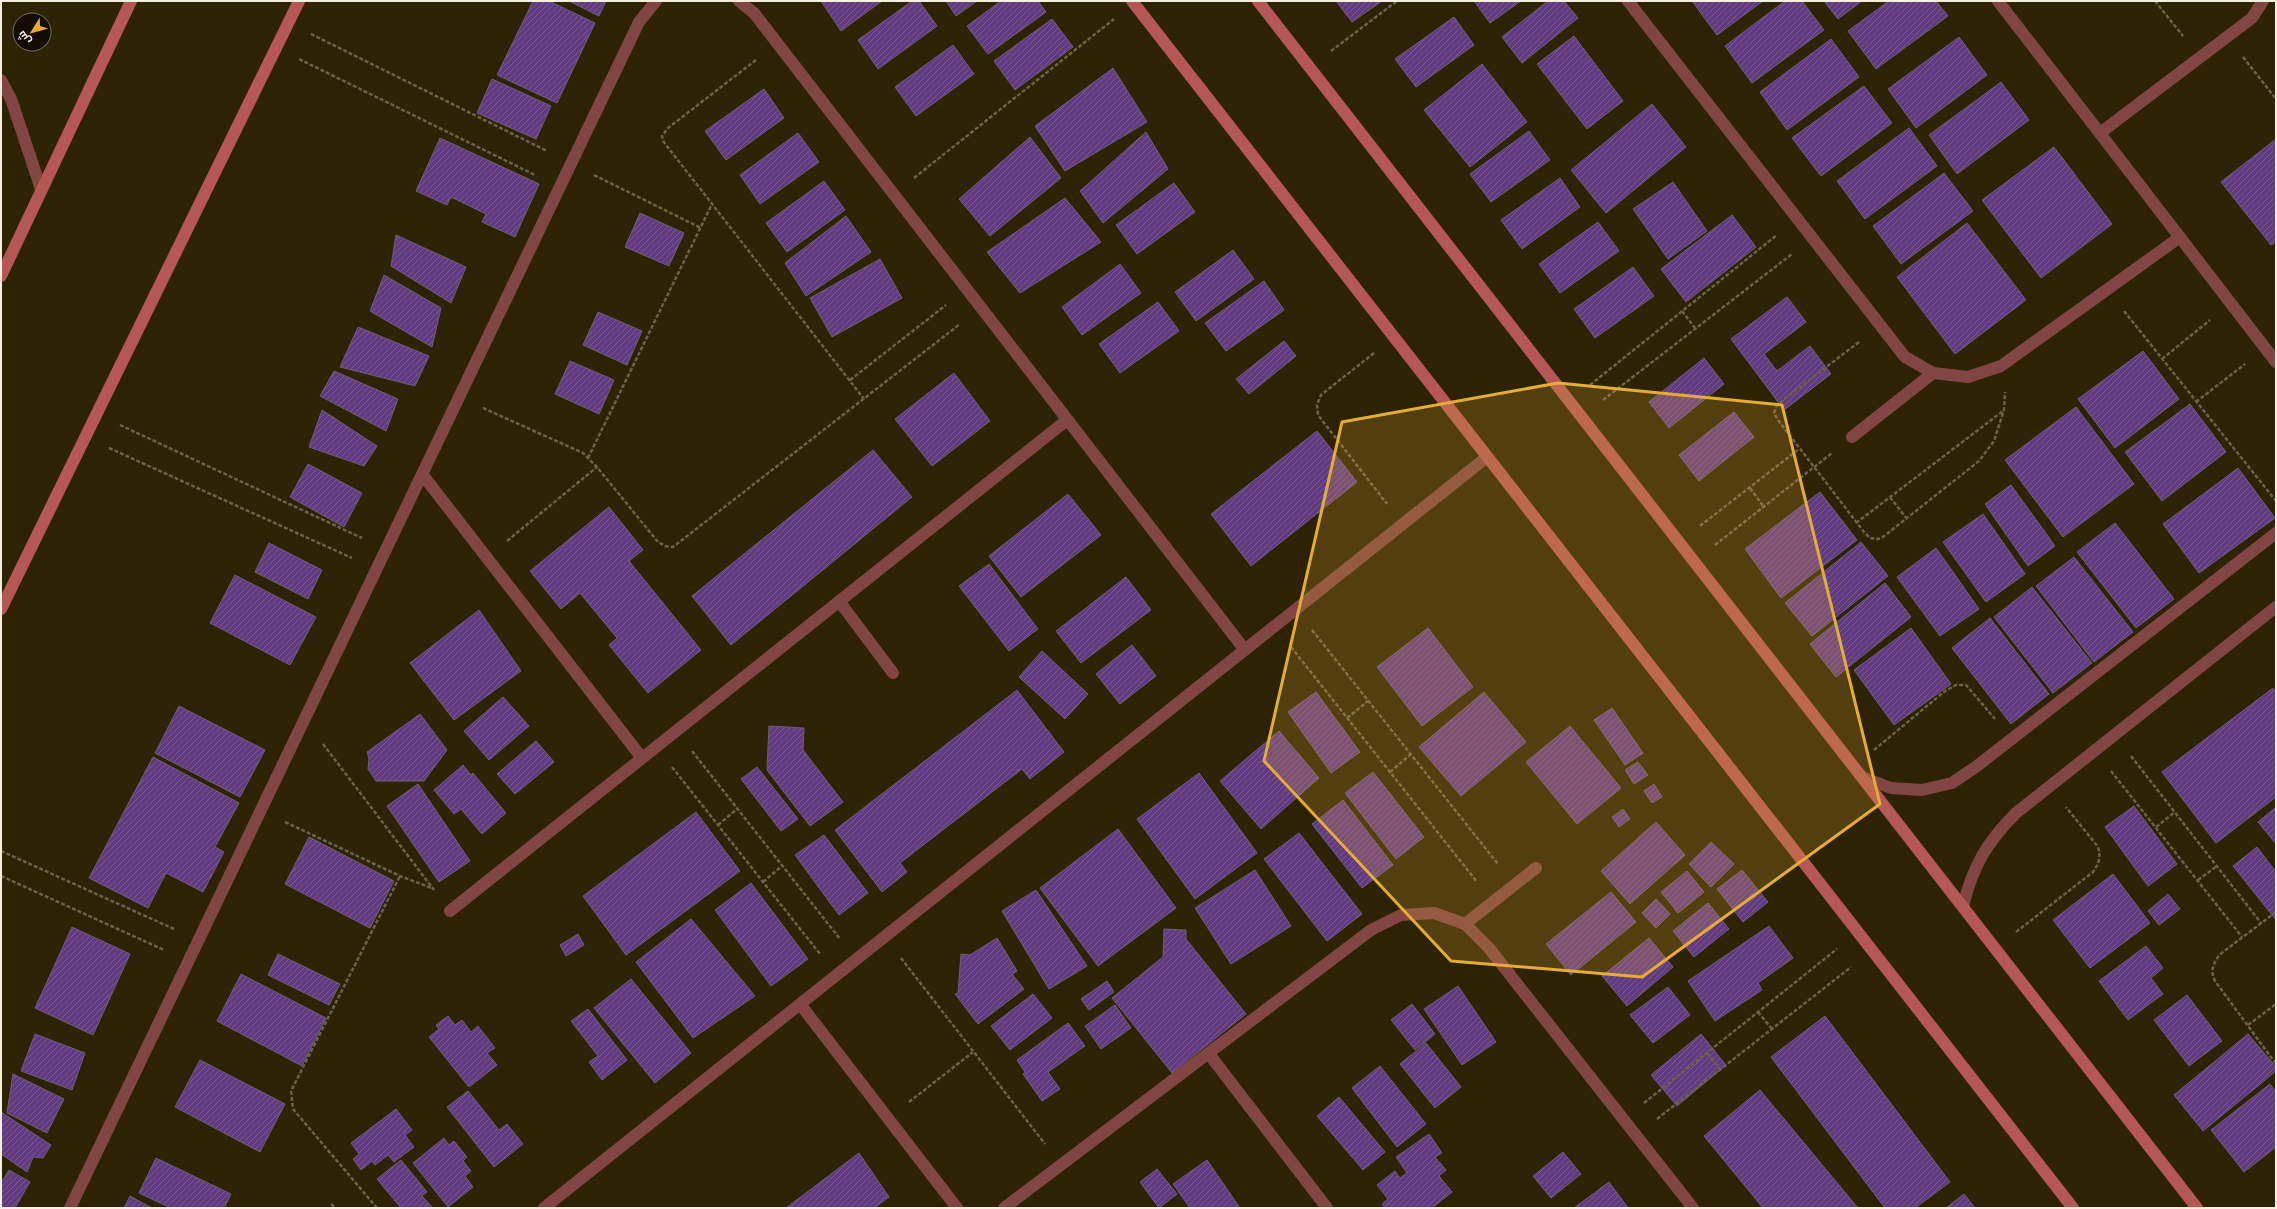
<svg xmlns="http://www.w3.org/2000/svg" width="2277" height="1209" font-family="'Exo 2',Cairo,sans-serif">
	<defs>
		<pattern id="building-hatch" width="6" height="6" patternUnits="userSpaceOnUse"><rect width="6" height="6" fill="#623a80"/><path d="M-1 1l2-2M0 6l6-6M5 7l2-2" fill="none" stroke="#795792"/></pattern>
	</defs>
	<rect width="100%" height="100%" fill="#2e2205"/>
	<!-- building -->
	<path fill="url(#building-hatch)" stroke="#6d5e7a" d="M 533,1 L 549,1 L 595,23 L 557,103 L 497,75 Z
		M 569,1 L 606,1 L 599,16 Z
		M 821,1 L 882,1 L 841,31 Z
		M 912,1 L 919,1 L 937,26 L 878,69 L 858,40 Z
		M 946,1 L 977,1 L 956,16 Z
		M 1001,1 L 1038,1 L 1046,12 L 988,54 L 967,26 Z
		M 1336,1 L 1382,1 L 1352,22 Z
		M 1474,1 L 1521,1 L 1490,23 Z
		M 1548,1 L 1564,1 L 1578,18 L 1522,63 L 1502,37 Z
		M 1692,1 L 1763,1 L 1717,35 Z
		M 1785,1 L 1802,1 L 1824,30 L 1752,83 L 1725,46 Z
		M 1824,1 L 1862,1 L 1838,19 Z
		M 1889,1 L 1936,1 L 1948,16 L 1876,69 L 1848,31 Z
		M 1454,17 L 1474,45 L 1416,87 L 1395,59 Z
		M 1052,19 L 1073,47 L 1015,90 L 994,61 Z
		M 1574,36 L 1623,101 L 1587,129 L 1537,64 Z
		M 1959,37 L 1987,75 L 1916,128 L 1888,89 Z
		M 1831,39 L 1859,77 L 1787,130 L 1760,92 Z
		M 953,45 L 974,74 L 916,116 L 895,87 Z
		M 1482,64 L 1527,122 L 1470,167 L 1424,110 Z
		M 1113,68 L 1147,122 L 1065,171 L 1035,126 Z
		M 492,79 L 551,106 L 536,139 L 477,113 Z
		M 2001,82 L 2029,120 L 1957,174 L 1929,135 Z
		M 1864,86 L 1892,123 L 1821,176 L 1792,138 Z
		M 764,89 L 784,118 L 726,160 L 705,131 Z
		M 1652,104 L 1686,147 L 1606,213 L 1571,170 Z
		M 1909,128 L 1937,166 L 1865,219 L 1837,181 Z
		M 1529,131 L 1550,160 L 1491,202 L 1470,174 Z
		M 1146,132 L 1168,169 L 1103,223 L 1080,191 Z
		M 798,133 L 819,162 L 760,204 L 740,175 Z
		M 1030,137 L 1061,178 L 990,236 L 959,199 Z
		M 440,138 L 539,184 L 515,237 L 482,222 L 486,214 L 451,197 L 447,205 L 416,191 Z
		M 2276,139 L 2276,242 L 2271,245 L 2221,182 Z
		M 2054,147 L 2112,224 L 2041,278 L 1982,200 Z
		M 1944,173 L 1973,211 L 1901,264 L 1873,226 Z
		M 1560,178 L 1580,207 L 1522,249 L 1501,220 Z
		M 824,181 L 845,210 L 787,252 L 766,223 Z
		M 1673,182 L 1707,231 L 1668,259 L 1633,209 Z
		M 1174,183 L 1195,212 L 1137,254 L 1116,225 Z
		M 1065,198 L 1101,242 L 1020,293 L 987,252 Z
		M 640,213 L 684,233 L 669,266 L 625,247 Z
		M 1732,215 L 1756,247 L 1686,302 L 1661,269 Z
		M 846,216 L 871,252 L 806,296 L 785,263 Z
		M 1598,222 L 1619,251 L 1560,293 L 1539,264 Z
		M 1967,223 L 2026,300 L 1955,354 L 1897,277 Z
		M 396,235 L 466,267 L 451,303 L 391,266 Z
		M 1233,250 L 1254,279 L 1196,321 L 1175,292 Z
		M 880,259 L 902,298 L 832,337 L 810,298 Z
		M 1120,264 L 1141,293 L 1082,335 L 1062,307 Z
		M 1633,267 L 1654,296 L 1595,338 L 1574,309 Z
		M 384,275 L 441,308 L 432,347 L 370,311 Z
		M 1264,281 L 1284,310 L 1226,351 L 1205,323 Z
		M 1787,297 L 1806,322 L 1764,354 L 1777,371 L 1810,346 L 1831,374 L 1784,410 L 1731,339 Z
		M 1158,302 L 1179,331 L 1120,373 L 1099,344 Z
		M 598,312 L 642,331 L 627,365 L 583,345 Z
		M 358,327 L 429,356 L 415,386 L 340,367 Z
		M 1284,341 L 1296,356 L 1249,394 L 1236,379 Z
		M 2143,351 L 2179,399 L 2115,448 L 2078,399 Z
		M 1704,358 L 1724,384 L 1669,428 L 1649,402 Z
		M 570,361 L 614,380 L 599,414 L 555,394 Z
		M 334,371 L 398,399 L 386,431 L 320,396 Z
		M 954,373 L 990,421 L 932,466 L 895,419 Z
		M 2190,404 L 2226,452 L 2162,501 L 2125,452 Z
		M 2076,407 L 2134,484 L 2063,537 L 2005,460 Z
		M 322,410 L 377,446 L 364,466 L 309,447 Z
		M 1734,412 L 1754,437 L 1699,481 L 1679,455 Z
		M 1317,431 L 1357,482 L 1251,566 L 1211,514 Z
		M 873,450 L 912,497 L 731,645 L 692,596 Z
		M 308,464 L 362,493 L 344,527 L 290,497 Z
		M 2238,468 L 2275,518 L 2199,573 L 2163,524 Z
		M 2011,485 L 2055,546 L 2028,566 L 1985,504 Z
		M 1820,492 L 1857,540 L 1781,598 L 1745,549 Z
		M 1068,494 L 1101,535 L 1021,597 L 989,556 Z
		M 609,507 L 643,550 L 629,561 L 701,650 L 648,693 L 609,645 L 617,638 L 580,593 L 561,609 L 530,571 Z
		M 1983,514 L 2025,574 L 1986,602 L 1943,542 Z
		M 2115,523 L 2174,599 L 2136,628 L 2077,552 Z
		M 1861,542 L 1888,576 L 1812,636 L 1785,603 Z
		M 269,543 L 322,570 L 308,599 L 255,572 Z
		M 1936,548 L 1979,609 L 1940,636 L 1897,577 Z
		M 2074,557 L 2133,632 L 2094,662 L 2036,586 Z
		M 989,564 L 1038,629 L 1009,651 L 959,586 Z
		M 235,575 L 316,617 L 290,665 L 210,623 Z
		M 1126,577 L 1151,610 L 1081,663 L 1056,631 Z
		M 1885,583 L 1911,617 L 1836,677 L 1810,644 Z
		M 2032,587 L 2092,663 L 2053,693 L 1994,617 Z
		M 479,610 L 521,671 L 454,720 L 410,663 Z
		M 1990,618 L 2049,694 L 2011,724 L 1952,648 Z
		M 1428,628 L 1473,687 L 1422,726 L 1377,667 Z
		M 1911,628 L 1951,684 L 1894,725 L 1854,670 Z
		M 1132,645 L 1156,676 L 1120,704 L 1096,674 Z
		M 1042,651 L 1088,694 L 1065,719 L 1019,677 Z
		M 2273,688 L 2276,693 L 2276,797 L 2216,843 L 2162,772 Z
		M 1017,690 L 1064,752 L 1030,779 L 1022,769 L 900,863 L 907,872 L 882,892 L 835,830 Z
		M 1316,692 L 1360,752 L 1331,773 L 1288,712 Z
		M 1484,692 L 1526,742 L 1461,796 L 1419,747 Z
		M 503,697 L 529,726 L 489,760 L 464,731 Z
		M 179,706 L 265,750 L 240,797 L 155,753 Z
		M 1612,708 L 1643,753 L 1625,765 L 1594,720 Z
		M 420,714 L 447,750 L 424,781 L 376,781 L 368,769 L 369,759 L 367,752 Z
		M 769,726 L 804,728 L 803,750 L 843,802 L 810,826 L 767,770 Z
		M 1570,726 L 1621,788 L 1577,824 L 1526,762 Z
		M 1279,731 L 1319,778 L 1261,829 L 1220,781 Z
		M 536,741 L 554,762 L 515,794 L 497,774 Z
		M 153,757 L 239,803 L 215,847 L 224,852 L 203,892 L 166,873 L 148,908 L 89,878 Z
		M 1638,762 L 1648,775 L 1634,784 L 1625,770 Z
		M 463,765 L 471,775 L 473,773 L 506,813 L 482,834 L 461,809 L 454,814 L 434,790 Z
		M 757,767 L 798,819 L 781,831 L 741,779 Z
		M 1373,772 L 1424,837 L 1396,859 L 1345,793 Z
		M 1199,773 L 1257,853 L 1195,899 L 1137,819 Z
		M 418,784 L 470,861 L 439,882 L 387,806 Z
		M 1654,784 L 1662,797 L 1652,803 L 1644,791 Z
		M 1343,800 L 1393,865 L 1362,888 L 1312,824 Z
		M 2134,806 L 2177,864 L 2148,886 L 2105,827 Z
		M 2276,807 L 2276,844 L 2258,822 Z
		M 1623,809 L 1630,819 L 1619,827 L 1612,817 Z
		M 696,812 L 740,871 L 626,955 L 583,896 Z
		M 1656,822 L 1685,855 L 1630,904 L 1601,871 Z
		M 1118,829 L 1176,908 L 1098,966 L 1040,888 Z
		M 1299,833 L 1362,914 L 1327,941 L 1264,859 Z
		M 824,835 L 868,893 L 839,915 L 795,855 Z
		M 309,837 L 394,881 L 370,928 L 285,884 Z
		M 1711,842 L 1734,864 L 1711,887 L 1689,864 Z
		M 2257,847 L 2276,872 L 2276,920 L 2233,866 Z
		M 1255,870 L 1291,926 L 1231,964 L 1195,908 Z
		M 1742,870 L 1768,902 L 1743,922 L 1717,889 Z
		M 1687,871 L 1704,892 L 1678,913 L 1661,892 Z
		M 2113,874 L 2150,923 L 2090,968 L 2053,920 Z
		M 751,883 L 808,959 L 771,986 L 715,910 Z
		M 1036,890 L 1087,966 L 1049,989 L 1002,911 Z
		M 1611,892 L 1636,922 L 1571,975 L 1546,944 Z
		M 2168,894 L 2180,909 L 2159,925 L 2148,911 Z
		M 1656,899 L 1670,914 L 1656,928 L 1642,913 Z
		M 1708,903 L 1729,929 L 1694,957 L 1673,931 Z
		M 691,919 L 755,996 L 693,1038 L 636,962 Z
		M 1769,926 L 1793,958 L 1758,983 L 1762,990 L 1715,1021 L 1688,981 Z
		M 72,927 L 130,954 L 93,1035 L 35,1008 Z
		M 1164,929 L 1186,930 L 1186,939 L 1246,1014 L 1172,1073 L 1112,998 L 1163,957 Z
		M 578,934 L 584,945 L 566,956 L 560,945 Z
		M 997,938 L 1017,971 L 1012,974 L 1024,989 L 978,1024 L 955,994 L 958,993 L 961,954 L 970,955 Z
		M 1649,938 L 1673,967 L 1627,1006 L 1602,976 Z
		M 2146,946 L 2163,968 L 2151,978 L 2163,994 L 2128,1020 L 2099,981 Z
		M 278,954 L 340,984 L 329,1005 L 268,975 Z
		M 241,974 L 326,1018 L 302,1066 L 217,1021 Z
		M 631,979 L 691,1053 L 655,1083 L 594,1008 Z
		M 1107,981 L 1114,992 L 1089,1010 L 1081,999 Z
		M 1458,986 L 1496,1042 L 1462,1065 L 1424,1009 Z
		M 1668,987 L 1690,1015 L 1653,1043 L 1630,1015 Z
		M 1033,994 L 1052,1018 L 1010,1050 L 991,1026 Z
		M 2187,995 L 2222,1041 L 2189,1066 L 2154,1020 Z
		M 1412,1004 L 1435,1034 L 1415,1050 L 1391,1020 Z
		M 1115,1005 L 1131,1028 L 1101,1049 L 1085,1026 Z
		M 588,1009 L 627,1060 L 602,1080 L 589,1062 L 598,1056 L 571,1021 Z
		M 448,1016 L 455,1025 L 462,1020 L 471,1032 L 478,1026 L 495,1048 L 487,1053 L 497,1065 L 469,1087 L 429,1037 L 439,1029 L 436,1025 Z
		M 1825,1016 L 1950,1182 L 1915,1208 L 1885,1208 L 1771,1057 Z
		M 1068,1023 L 1085,1046 L 1048,1072 L 1060,1089 L 1042,1101 L 1023,1074 L 1025,1072 L 1017,1060 Z
		M 35,1034 L 85,1053 L 72,1090 L 21,1071 Z
		M 1701,1034 L 1726,1065 L 1677,1106 L 1651,1075 Z
		M 2248,1034 L 2276,1067 L 2276,1071 L 2203,1131 L 2174,1095 Z
		M 1426,1043 L 1461,1087 L 1435,1108 L 1400,1064 Z
		M 200,1060 L 285,1104 L 260,1152 L 175,1107 Z
		M 1380,1066 L 1426,1124 L 1397,1147 L 1352,1088 Z
		M 13,1074 L 64,1099 L 47,1133 L 7,1113 Z
		M 2270,1084 L 2276,1092 L 2276,1147 L 2244,1172 L 2211,1130 Z
		M 1760,1090 L 1858,1208 L 1763,1208 L 1704,1136 Z
		M 468,1091 L 499,1130 L 507,1124 L 523,1144 L 494,1167 L 447,1107 Z
		M 1339,1097 L 1385,1152 L 1363,1170 L 1317,1116 Z
		M 396,1109 L 412,1130 L 405,1135 L 414,1147 L 394,1162 L 388,1155 L 375,1165 L 372,1161 L 361,1170 L 353,1159 L 359,1154 L 351,1143 Z
		M 1,1112 L 51,1145 L 43,1158 L 33,1157 L 27,1172 L 1,1154 Z
		M 1429,1134 L 1442,1153 L 1435,1157 L 1446,1170 L 1439,1176 L 1452,1192 L 1432,1208 L 1385,1208 L 1382,1204 L 1388,1199 L 1377,1185 L 1395,1171 L 1400,1178 L 1407,1173 L 1396,1157 Z
		M 444,1138 L 449,1145 L 454,1141 L 467,1157 L 463,1161 L 471,1171 L 465,1176 L 473,1187 L 448,1207 L 413,1163 Z
		M 1563,1152 L 1581,1174 L 1551,1198 L 1533,1176 Z
		M 859,1153 L 889,1197 L 874,1208 L 786,1208 Z
		M 156,1158 L 231,1194 L 224,1208 L 171,1208 L 139,1193 Z
		M 401,1160 L 427,1192 L 422,1196 L 433,1208 L 401,1208 L 377,1179 Z
		M 1207,1160 L 1240,1208 L 1190,1208 L 1173,1184 Z
		M 1157,1169 L 1177,1194 L 1159,1208 L 1140,1182 Z
		M 9,1170 L 30,1182 L 15,1208 L 1,1208 L 1,1179 L 3,1180 Z
		M 1609,1182 L 1628,1208 L 1574,1208 Z
		M 1964,1194 L 1975,1208 L 1946,1208 Z
		M 130,1196 L 152,1208 L 124,1208 Z"/>
	<g fill="none" stroke-linecap="round" stroke-linejoin="round">
		<!-- path -->
		<path stroke="#6c6249" stroke-width="2.5" stroke-dasharray="4 2" stroke-linecap="butt" d="M 2155,1 L 2183,36
			M 311,34 L 547,151
			M 1331,51 L 1397,1
			M 2243,57 L 2276,99
			M 299,59 L 535,175
			M 756,60 L 668,128 L 662,136 L 663,141 L 864,399
			M 594,175 L 701,228
			M 914,178 L 1114,19
			M 1682,311 L 1695,328
			M 2124,311 L 2276,501
			M 1859,342 L 1783,400 L 1777,405 L 1774,413 L 1778,420 L 1864,532 L 1870,538 L 1878,539 L 1883,537 L 1979,461 L 1994,441 L 2004,410 L 2005,392
			M 1374,353 L 1321,395 L 1317,405 L 1318,415 L 1387,504
			M 2162,359 L 2210,320
			M 850,380 L 946,305
			M 1590,385 L 1777,235
			M 1603,400 L 1792,254
			M 2196,402 L 2245,364
			M 483,408 L 583,453 L 597,467 L 658,542 L 665,546 L 673,547 L 960,324
			M 120,425 L 362,538
			M 109,448 L 352,558
			M 588,458 L 712,204
			M 1750,488 L 1764,507
			M 1890,497 L 1907,519
			M 1856,523 L 2003,411
			M 1700,526 L 1799,449
			M 507,541 L 597,467
			M 1715,545 L 1832,453
			M 1312,630 L 1498,864
			M 1291,647 L 1477,882
			M 1347,718 L 1368,701
			M 323,744 L 434,890
			M 1874,750 L 1945,691 L 1956,685 L 1966,685 L 1995,719
			M 692,751 L 840,939
			M 2131,756 L 2261,923
			M 672,767 L 820,954
			M 2111,771 L 2242,937
			M 1390,772 L 1410,755
			M 285,822 L 400,876 L 434,889
			M 718,825 L 737,809
			M 2156,827 L 2175,812
			M 1,851 L 174,929
			M 1,876 L 164,950
			M 2198,880 L 2217,866
			M 763,882 L 782,866
			M 2276,912 L 2219,955 C 2213,965 2210,970 2215,981 L 2276,1064
			M 2016,932 L 2093,872 C 2099,863 2101,858 2098,847 L 2066,807
			M 901,958 L 1045,1144
			M 1758,1012 L 1772,1029
			M 2248,1025 L 2276,1004
			M 1707,1053 L 1720,1069
			M 909,1102 L 973,1052
			M 1644,1103 L 1837,949
			M 1657,1119 L 1851,967
			M 331,1204 L 335,1208
			M 377,1208 L 293,1109 L 291,1091 L 400,876"/>
		<!-- lane -->
		<path stroke="#814644" stroke-width="12" d="M 1852,437 L 1933,373
			M 839,601 L 893,673
			M 1465,924 L 1536,868"/>
		<!-- street -->
		<path stroke="#814644" stroke-width="12" d="M 739,1 L 754,13 L 1245,650
			M 1628,1 L 1905,357 L 1933,373 L 1968,377 L 2001,366 L 2180,237
			M 1998,1 L 2276,362
			M 1,80 L 11,99 L 41,189
			M 2100,133 L 2252,18 L 2263,1
			M 422,474 L 642,758
			M 1862,777 L 1891,788 L 1922,790 L 1952,783 L 1977,766 L 2276,533
			M 1963,906 C 1973,866 1987,842 2016,813 L 2276,607
			M 450,911 L 1067,420
			M 800,1004 L 957,1208
			M 1209,1054 L 1327,1208
			M 70,1208 L 639,22 L 656,1
			M 544,1208 L 1487,457
			M 1004,1208 L 1371,930 L 1401,915 L 1434,913 L 1465,924 L 1489,948 L 1693,1208"/>
		<!-- secondary -->
		<path stroke="#b45755" stroke-width="12" d="M 1132,1 L 2073,1208
			M 1258,1 L 2197,1208
			M 1,276 L 131,1
			M 1,609 L 299,1"/>
	</g>
	<!-- marked area -->
	<path fill="#e5ad35" fill-opacity="0.2" stroke="#e5ad35" stroke-width="3" stroke-linejoin="round" d="M 1558,383 L 1782,405 L 1880,804 L 1642,977 L 1451,961 L 1264,761 L 1342,422 Z"/>
	<!-- border -->
	<rect width="2277" height="1209" fill="none" stroke="#f6efde" stroke-width="4"/>
	<!-- north arrow -->
	<g transform="translate(32 32) rotate(233)"><circle r="19" fill="#120c03" stroke="#6d675b"/>
	<path d="M0-3L7 15L0 10L-7 15Z" fill="#e5ad35"/>
	<text y="-6" font-size="11" font-weight="bold" text-anchor="middle" fill="#f6efde">ش</text>
	</g>
</svg>
